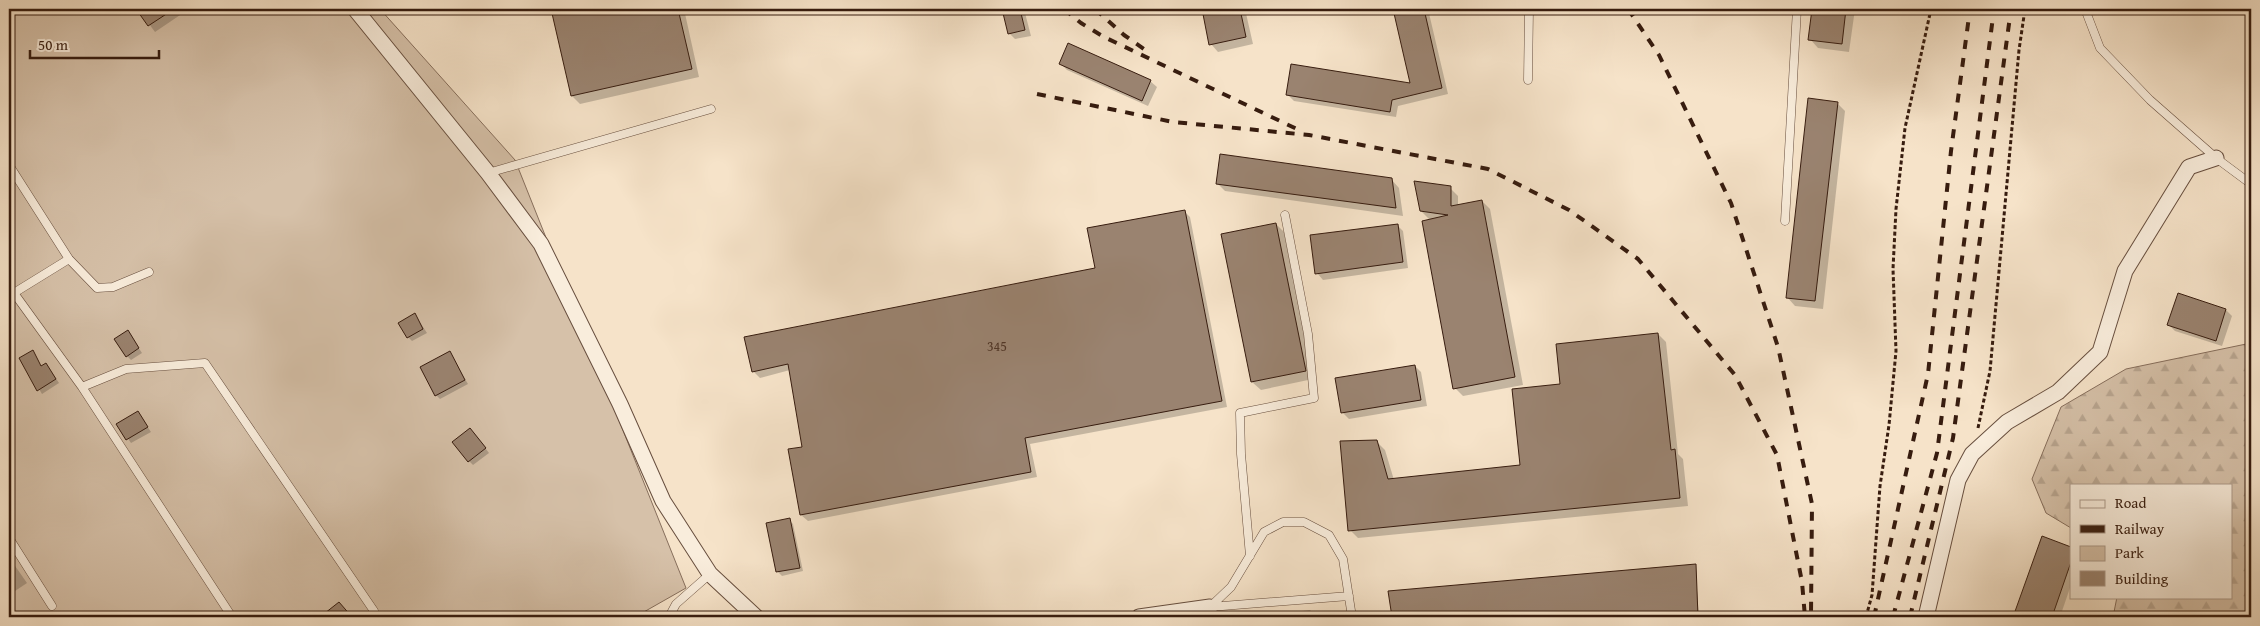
<svg xmlns="http://www.w3.org/2000/svg" width="2260" height="626" font-family="'Gentium Book Plus',serif">
	<defs>
		<pattern id="forest-firs" width="22" height="20" patternUnits="userSpaceOnUse" patternTransform="scale(1.25)"><rect width="22" height="20" fill="#d6c1a9"/><path d="M5 1l3.5 6h-7zM16 11l3.5 6h-7z" fill="#b8a590"/></pattern>
	</defs>
	<rect width="100%" height="100%" fill="#f6e3c9"/>
	<filter id="stains"><feTurbulence type="fractalNoise" baseFrequency=".004" numOctaves="4"/><feColorMatrix values="0 0 0 0 .2 0 0 0 0 .09 0 0 0 0 .02 0 0 0 .5 -.17"/></filter>
	<radialGradient id="worn" r=".72"><stop offset=".6" stop-color="#630" stop-opacity="0"/><stop offset="1" stop-color="#630" stop-opacity=".3"/></radialGradient>
	<!-- green -->
	<path fill="#d6c1a9" stroke="#866e5c" d="M 9,9 L 380,9 L 515,160 L 686,588 L 635,617 L 9,617 Z"/>
	<!-- forest -->
	<path fill="url(#forest-firs)" stroke="#866e5c" d="M 2251,343 L 2251,617 L 2113,617 L 2117,597 L 2231,597 L 2231,485 L 2071,485 L 2071,528 L 2046,513 L 2032,479 L 2061,407 L 2126,369 Z"/>
	<!-- shadow -->
	<path fill="#0003" d="M 138,9 L 189,9 L 155,32 Z
		M 552,9 L 684,9 L 699,77 L 580,104 L 572,96 Z
		M 1003,9 L 1024,9 L 1031,36 L 1015,39 L 1009,33 Z
		M 1104,9 L 1131,9 L 1109,14 Z
		M 1203,9 L 1245,9 L 1253,44 L 1218,52 L 1211,44 Z
		M 1394,9 L 1428,9 L 1448,94 L 1398,106 L 1396,117 L 1294,101 L 1288,95 L 1411,85 Z
		M 1583,9 L 1594,9 L 1587,13 Z
		M 1814,9 L 1855,9 L 1849,52 L 1818,48 L 1810,39 Z
		M 1061,64 L 1150,81 L 1157,87 L 1148,106 L 1067,70 Z
		M 1837,103 L 1845,111 L 1823,309 L 1795,306 L 1787,297 Z
		M 1391,179 L 1399,188 L 1403,216 L 1225,191 L 1217,183 Z
		M 1450,188 L 1458,196 L 1458,205 L 1482,201 L 1490,209 L 1523,385 L 1463,396 L 1455,388 L 1430,220 L 1421,211 Z
		M 1184,211 L 1190,217 L 1227,407 L 1030,444 L 1037,477 L 808,521 L 801,515 L 803,448 L 790,370 L 760,378 L 753,371 L 1096,269 Z
		M 1276,224 L 1284,232 L 1313,379 L 1261,390 L 1252,382 Z
		M 1397,225 L 1403,231 L 1408,268 L 1323,280 L 1317,273 Z
		M 2179,294 L 2226,310 L 2232,316 L 2222,346 L 2175,331 L 2169,325 Z
		M 415,315 L 427,333 L 412,341 L 408,337 Z
		M 128,332 L 142,353 L 131,360 L 127,356 Z
		M 1658,334 L 1666,342 L 1678,454 L 1683,459 L 1688,506 L 1358,538 L 1350,530 L 1376,441 L 1385,450 L 1394,480 L 1521,466 L 1562,385 Z
		M 33,352 L 42,367 L 46,364 L 49,368 L 59,383 L 42,394 L 21,359 Z
		M 449,353 L 468,384 L 440,399 L 436,395 Z
		M 1415,366 L 1421,372 L 1427,406 L 1349,419 L 1343,413 L 1337,379 Z
		M 141,417 L 151,432 L 131,443 L 118,424 Z
		M 474,433 L 489,453 L 473,465 L 469,461 Z
		M 789,520 L 793,524 L 803,571 L 782,576 L 778,572 Z
		M 2043,538 L 2071,548 L 2071,585 L 2060,617 L 2014,617 Z
		M 13,563 L 27,583 L 9,595 L 9,566 Z
		M 1695,565 L 1699,617 L 1393,617 L 1389,592 Z
		M 1310,610 L 1317,617 L 1256,617 Z"/>
	<!-- building -->
	<path fill="#9a8370" stroke="#371c0f" d="M 136,9 L 174,9 L 148,26 Z
		M 551,9 L 678,9 L 692,69 L 571,96 Z
		M 1002,9 L 1020,9 L 1025,30 L 1008,34 Z
		M 1202,9 L 1240,9 L 1246,37 L 1209,45 Z
		M 1393,9 L 1424,9 L 1442,88 L 1392,100 L 1390,112 L 1286,95 L 1291,64 L 1410,83 Z
		M 1812,9 L 1846,9 L 1842,44 L 1808,40 Z
		M 1068,43 L 1151,80 L 1142,101 L 1059,64 Z
		M 1808,98 L 1838,102 L 1815,301 L 1786,298 Z
		M 1220,154 L 1392,178 L 1396,208 L 1216,184 Z
		M 1414,181 L 1451,186 L 1451,206 L 1482,200 L 1515,377 L 1453,389 L 1422,221 L 1448,215 L 1420,211 Z
		M 1185,210 L 1222,401 L 1025,438 L 1031,472 L 800,515 L 788,449 L 802,447 L 788,364 L 752,372 L 744,337 L 1095,268 L 1087,228 Z
		M 1276,223 L 1306,371 L 1251,382 L 1221,234 Z
		M 1398,224 L 1403,262 L 1315,274 L 1310,235 Z
		M 2178,293 L 2226,309 L 2216,341 L 2167,325 Z
		M 415,313 L 423,329 L 407,338 L 398,323 Z
		M 128,330 L 139,348 L 126,357 L 114,339 Z
		M 1658,333 L 1671,450 L 1675,449 L 1680,498 L 1348,531 L 1340,441 L 1377,440 L 1388,479 L 1520,465 L 1512,389 L 1560,384 L 1556,344 Z
		M 33,350 L 41,366 L 46,363 L 56,379 L 37,391 L 19,358 Z
		M 450,351 L 465,380 L 435,396 L 420,367 Z
		M 1415,365 L 1421,400 L 1341,413 L 1335,378 Z
		M 138,411 L 148,427 L 126,440 L 116,424 Z
		M 470,428 L 486,448 L 468,462 L 452,442 Z
		M 790,518 L 800,568 L 776,572 L 766,523 Z
		M 2042,536 L 2071,547 L 2071,562 L 2052,617 L 2013,617 Z
		M 1696,564 L 1698,617 L 1392,617 L 1388,591 Z
		M 339,602 L 352,617 L 320,617 Z"/>
	<g fill="none" stroke-linecap="round" stroke-linejoin="round">
		<defs>
			<path id="lane" d="M 2085,9 L 2100,48 L 2150,100 L 2216,158 L 2251,184
				M 1528,80 L 1529,9
				M 9,165 L 69,259 L 97,288 L 113,287 L 149,272
				M 488,173 L 711,109
				M 1785,221 L 1797,9
				M 14,293 L 82,387 L 232,617
				M 9,296 L 69,259
				M 82,387 L 126,369 L 205,363 L 374,611
				M 9,538 L 52,606
				M 1250,556 L 1241,454 L 1240,413 L 1314,398 L 1308,334 L 1285,215
				M 1210,607 L 1231,587 L 1264,532 L 1283,522 L 1304,522 L 1329,535 L 1343,559 L 1352,617
				M 1210,607 L 1349,596
				M 669,617 L 676,604 L 710,574"/>
			<path id="street" d="M 355,9 L 488,173 L 541,244 L 620,404 L 663,501 L 710,574 L 756,617
				M 1139,617 L 1210,607
				M 1926,617 L 1958,480 L 1972,454 L 2007,422 L 2058,392 L 2100,352 L 2125,271 L 2189,167 L 2216,158"/>
		</defs>
		<!-- lane casing -->
		<use href="#lane" stroke="#674e3e" stroke-width="9"/>
		<!-- street casing -->
		<use href="#street" stroke="#674e3e" stroke-width="17"/>
		<!-- path -->
		<path stroke="#371c0f" stroke-width="3" stroke-dasharray="4 2.5" stroke-linecap="butt" d="M 1978,428 L 1990,371 L 2019,50 L 2025,9
			M 1866,617 L 1872,595 L 1880,486 L 1889,425 L 1896,351 L 1893,269 L 1896,209 L 1905,128 L 1931,9"/>
		<!-- lane -->
		<use href="#lane" stroke="#f9eddc" stroke-width="8"/>
		<!-- street -->
		<use href="#street" stroke="#f9eddc" stroke-width="15"/>
		<!-- rail -->
		<path stroke="#371c0f" stroke-width="4" stroke-dasharray="9 9" stroke-linecap="butt" d="M 1064,9 L 1081,23 L 1104,37 L 1301,131
			M 1095,9 L 1124,35 L 1151,54
			M 1628,9 L 1659,55 L 1731,203 L 1778,347 L 1812,504 L 1811,614
			M 1037,94 L 1173,122 L 1309,135 L 1488,169 L 1569,210 L 1638,259 L 1735,375 L 1777,455 L 1802,582 L 1805,617
			M 1874,617 L 1928,374 L 1951,151 L 1970,9
			M 1893,617 L 1937,453 L 1994,9
			M 1910,617 L 1953,438 L 2011,9"/>
	</g>
	<g text-anchor="middle" stroke-width="4" stroke-linejoin="round" paint-order="stroke">
		<!-- number labels -->
		<g font-size="14" fill="#503627">
			<text x="997" y="351">345</text>
		</g>
	</g>
	<!-- margin -->
	<rect width="2260" height="626" fill="none" stroke="#f6e3c9" stroke-width="30"/>
	<rect x="10" y="10" width="2240" height="606" fill="none" stroke="#371c0f" stroke-width="2.5"/>
	<rect x="15" y="15" width="2230" height="596" fill="none" stroke="#371c0f"/>
	<!-- legend -->
	<rect x="2070" y="484" width="162" height="115" fill="#f9eddc" stroke="#ab998a"/>
	<rect x="2080" y="500" width="25" height="8" fill="#f9eddc" stroke="#ab998a"/>
	<text x="2115" y="508" font-size="15" fill="#371c0f">Road</text>
	<rect x="2080" y="525" width="25" height="8" fill="#371c0f" stroke="#ab998a"/>
	<text x="2115" y="534" font-size="15" fill="#371c0f">Railway</text>
	<rect x="2080" y="546" width="25" height="15" fill="#d6c1a9" stroke="#ab998a"/>
	<text x="2115" y="558" font-size="15" fill="#371c0f">Park</text>
	<rect x="2080" y="571" width="25" height="15" fill="#9a8370" stroke="#ab998a"/>
	<text x="2115" y="584" font-size="15" fill="#371c0f">Building</text>
	<!-- scale -->
	<path d="M30 50v8h129v-8" fill="none" stroke="#371c0f" stroke-width="2.5"/>
	<text x="38" y="50" font-size="15" fill="#371c0f" stroke="#f9eddc" stroke-width="4" paint-order="stroke">50 m</text>
	<rect width="100%" height="100%" filter="url(#stains)"/>
	<rect width="100%" height="100%" fill="url(#worn)"/>
</svg>
